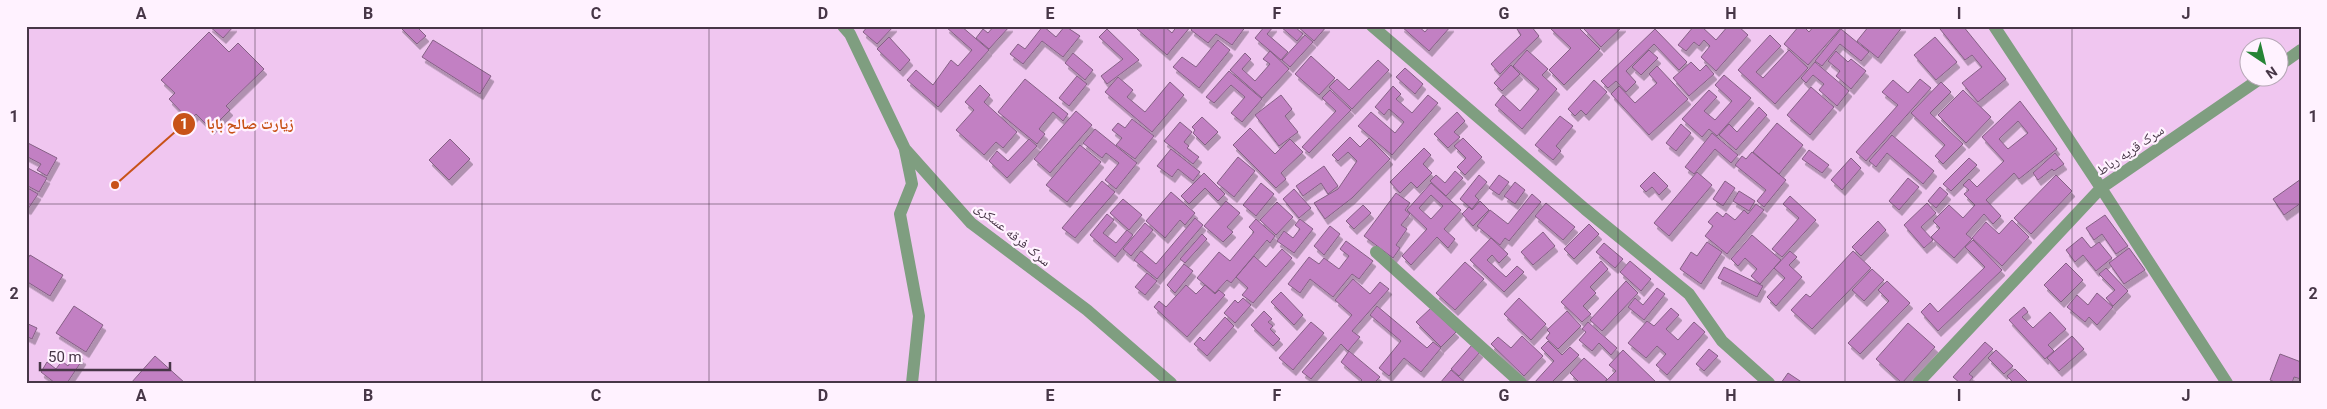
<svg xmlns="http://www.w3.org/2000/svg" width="2327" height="409" font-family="Roboto,'Noto Naskh Arabic',sans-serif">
	<defs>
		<filter id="shadow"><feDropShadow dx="3" dy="5.5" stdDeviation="0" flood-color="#0004"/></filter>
	</defs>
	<rect width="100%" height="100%" fill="#f0c6f0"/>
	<!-- building -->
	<path fill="#c280c3" stroke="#856085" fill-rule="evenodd" filter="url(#shadow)" d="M 209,26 L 234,26 L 223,38 Z
		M 399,26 L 416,26 L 426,36 L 417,44 Z
		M 868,26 L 894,26 L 877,44 L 863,32 Z
		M 961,26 L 989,50 L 938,107 L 907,80 L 916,70 L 933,85 L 951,60 L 958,66 L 972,50 L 946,27 Z
		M 994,26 L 1010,26 L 989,49 L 976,38 L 983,29 L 988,33 Z
		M 1043,26 L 1056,37 L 1065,26 L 1080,36 L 1063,57 L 1042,41 L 1023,64 L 1010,54 L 1018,44 L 1025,49 Z
		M 1139,26 L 1146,26 L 1150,29 L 1153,26 L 1164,26 L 1172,33 L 1177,26 L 1191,26 L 1167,55 L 1137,29 Z
		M 1194,26 L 1246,26 L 1232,45 L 1216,34 L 1208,43 L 1191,30 Z
		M 1265,26 L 1274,26 L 1267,34 L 1288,52 L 1281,60 L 1255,38 Z
		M 1280,26 L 1294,26 L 1303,34 L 1297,41 Z
		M 1297,26 L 1327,26 L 1314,41 Z
		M 1401,26 L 1418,26 L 1425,32 L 1430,26 L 1451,26 L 1429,51 Z
		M 1515,26 L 1531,26 L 1539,36 L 1500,74 L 1491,64 L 1521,35 Z
		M 1552,26 L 1577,26 L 1600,49 L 1564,85 L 1549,70 L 1571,48 L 1550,28 Z
		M 1587,26 L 1601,26 L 1604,29 L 1606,26 L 1623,26 L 1601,47 L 1584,29 Z
		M 1694,26 L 1701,26 L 1716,40 L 1728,26 L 1738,26 L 1748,35 L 1716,71 L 1701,57 L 1710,46 L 1704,40 L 1699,46 L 1694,42 L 1686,51 L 1678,45 Z
		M 1799,26 L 1803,26 L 1809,32 L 1814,26 L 1837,26 L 1840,29 L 1808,65 L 1784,44 Z
		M 1869,26 L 1903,26 L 1878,58 L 1857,41 Z
		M 1944,26 L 1963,26 L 2006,79 L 1978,102 L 1962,83 L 1982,67 L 1972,55 L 1965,60 L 1940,29 Z
		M 1107,29 L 1139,60 L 1107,84 L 1101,76 L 1123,59 L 1099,37 Z
		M 1655,29 L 1687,62 L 1679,70 L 1654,44 L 1626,71 L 1636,82 L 1626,92 L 1616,81 L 1608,88 L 1601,81 Z
		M 1841,29 L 1869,52 L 1861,61 L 1840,44 L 1822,66 L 1815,61 Z
		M 209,32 L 229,52 L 238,43 L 264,69 L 226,106 L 230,110 L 211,129 L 196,114 L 190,121 L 169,99 L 175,93 L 161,80 Z
		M 1305,35 L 1313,42 L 1290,67 L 1282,60 Z
		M 1770,35 L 1781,46 L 1756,72 L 1763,78 L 1789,50 L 1808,68 L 1775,104 L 1738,70 Z
		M 889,37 L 910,60 L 900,71 L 877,49 Z
		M 1935,37 L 1957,62 L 1936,80 L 1914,55 Z
		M 433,40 L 491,76 L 480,94 L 422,57 Z
		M 1218,40 L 1230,50 L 1199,88 L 1173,67 L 1182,57 L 1196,67 Z
		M 1527,50 L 1548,69 L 1542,75 L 1557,89 L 1522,129 L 1495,105 L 1503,95 L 1520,111 L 1539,89 L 1513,66 Z
		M 1649,50 L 1658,58 L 1641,75 L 1632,67 Z
		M 1270,51 L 1289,69 L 1262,98 L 1230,70 L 1245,53 L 1251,59 L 1242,69 L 1255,81 L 1270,64 L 1263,59 Z
		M 1836,51 L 1848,62 L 1851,59 L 1866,71 L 1851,89 L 1836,76 L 1840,71 L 1828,61 Z
		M 1073,53 L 1093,70 L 1085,80 L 1065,63 Z
		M 1311,56 L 1335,78 L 1319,95 L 1295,74 Z
		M 1378,60 L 1389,70 L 1352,109 L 1329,87 L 1337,79 L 1349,90 Z
		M 1691,62 L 1700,71 L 1706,65 L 1714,74 L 1689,96 L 1673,78 Z
		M 1815,62 L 1849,91 L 1837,106 L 1819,90 L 1824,84 L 1813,75 L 1806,83 L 1801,78 Z
		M 1511,65 L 1520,74 L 1502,91 L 1494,83 Z
		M 1657,66 L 1688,99 L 1649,135 L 1611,94 L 1619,86 L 1635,103 L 1657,83 L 1649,74 Z
		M 1405,68 L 1423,84 L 1415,94 L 1396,77 Z
		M 1229,71 L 1262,99 L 1242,122 L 1231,113 L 1245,97 L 1231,85 L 1214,103 L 1206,97 Z
		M 1724,75 L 1751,98 L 1717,136 L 1709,129 L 1702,137 L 1682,119 L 1709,90 L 1717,97 L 1704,111 L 1715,120 L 1732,101 L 1715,85 Z
		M 1077,76 L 1087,84 L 1069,106 L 1059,98 Z
		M 1118,77 L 1133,90 L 1127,97 L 1145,112 L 1170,82 L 1184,95 L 1152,132 L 1105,92 Z
		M 1025,79 L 1068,114 L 1063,121 L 1053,112 L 1039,129 L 1045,134 L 1037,144 L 998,112 Z
		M 1920,79 L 1931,88 L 1866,161 L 1856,152 L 1898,105 L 1882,92 L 1893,80 L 1908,93 Z
		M 1594,80 L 1607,92 L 1586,115 L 1581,110 L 1575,116 L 1568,109 Z
		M 1941,82 L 1951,92 L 1930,113 L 1963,144 L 1943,164 L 1935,156 L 1945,145 L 1911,113 Z
		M 980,85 L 990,95 L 984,102 L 1017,132 L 1003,148 L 996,142 L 984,155 L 956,130 L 974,110 L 965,102 Z
		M 1393,86 L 1401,94 L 1396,99 L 1412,113 L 1428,95 L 1438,103 L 1392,155 L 1358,126 L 1371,112 L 1395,133 L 1404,122 L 1389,109 L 1384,115 L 1375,107 Z
		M 1811,87 L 1834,107 L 1810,135 L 1787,115 Z
		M 1330,90 L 1351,110 L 1309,153 L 1302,147 L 1336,111 L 1322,98 Z
		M 1963,90 L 1991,117 L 1966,143 L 1938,115 Z
		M 1281,95 L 1292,109 L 1285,116 L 1298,132 L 1279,146 L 1255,115 Z
		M 2020,101 L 2057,149 L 2019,179 L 2014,173 L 1986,200 L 2001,216 L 1993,224 L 1984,214 L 1966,234 L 1972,239 L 1954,258 L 1931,237 L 1940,228 L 1933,221 L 1949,205 L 1963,218 L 1975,205 L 1964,194 L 1969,190 L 1963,185 L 1969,179 L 1977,187 L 2004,161 L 1982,137 ZM 2018,121 L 2028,133 L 2008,149 L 1999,139 Z
		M 1759,107 L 1767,115 L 1736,150 L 1719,135 L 1729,124 L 1737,132 Z
		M 1076,111 L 1092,125 L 1050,173 L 1034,159 Z
		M 1457,112 L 1465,121 L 1454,132 L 1460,137 L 1448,148 L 1434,134 Z
		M 1560,116 L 1573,126 L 1556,146 L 1561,151 L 1553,160 L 1535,145 Z
		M 1202,117 L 1218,132 L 1205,145 L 1193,133 L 1195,130 L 1192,127 Z
		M 1132,119 L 1154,136 L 1135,159 L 1116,145 L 1122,138 L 1112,130 L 1118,123 L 1125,128 Z
		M 1180,122 L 1192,132 L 1184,142 L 1189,146 L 1187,148 L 1199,157 L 1193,164 L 1164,141 Z
		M 1777,123 L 1803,145 L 1779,174 L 1753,152 Z
		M 1681,124 L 1691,133 L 1676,151 L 1666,143 Z
		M 1250,128 L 1275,154 L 1290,139 L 1303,152 L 1281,173 L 1286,179 L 1276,188 L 1233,145 Z
		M 1095,129 L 1137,163 L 1116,189 L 1105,180 L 1119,163 L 1106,153 L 1102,158 L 1083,143 Z
		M 1712,133 L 1738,155 L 1731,163 L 1715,149 L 1694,174 L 1685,167 Z
		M 1892,135 L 1934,171 L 1923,184 L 1887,153 L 1876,167 L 1869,161 Z
		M 1350,137 L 1360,147 L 1369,138 L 1390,159 L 1352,198 L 1325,219 L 1314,203 L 1338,189 L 1357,161 L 1348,152 L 1338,161 L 1332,155 Z
		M 1463,138 L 1482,157 L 1465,175 L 1457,167 L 1466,158 L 1454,146 Z
		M 450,139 L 470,159 L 449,180 L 429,160 Z
		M 1029,139 L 1037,146 L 1007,178 L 989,161 L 997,151 L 1008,161 Z
		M 26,142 L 57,158 L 47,176 L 37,170 L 41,164 L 26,156 Z
		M 1080,145 L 1101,162 L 1067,202 L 1046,185 Z
		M 1424,148 L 1431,155 L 1423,164 L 1432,173 L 1417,188 L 1411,182 L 1400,193 L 1390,182 Z
		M 1171,149 L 1200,172 L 1193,181 L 1178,169 L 1172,177 L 1157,166 Z
		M 1809,150 L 1829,165 L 1822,173 L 1802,159 Z
		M 1752,152 L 1786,180 L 1764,207 L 1757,201 L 1766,190 L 1735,165 L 1742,156 L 1746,159 Z
		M 2055,153 L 2064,164 L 2054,171 L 2052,169 L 2038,180 L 2033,173 Z
		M 1238,157 L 1255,171 L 1234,197 L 1217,183 Z
		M 1851,158 L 1861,168 L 1842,190 L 1831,180 Z
		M 1969,158 L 1977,165 L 1951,191 L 1943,184 Z
		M 1324,166 L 1338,186 L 1328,194 L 1321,183 L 1303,196 L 1296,186 Z
		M 26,167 L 47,178 L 39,192 L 26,185 Z
		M 1455,171 L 1463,178 L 1446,196 L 1430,181 L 1436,175 L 1445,183 Z
		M 1654,172 L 1668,186 L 1659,195 L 1652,187 L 1646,192 L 1640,186 Z
		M 1697,172 L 1712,185 L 1669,236 L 1654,223 Z
		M 1204,173 L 1225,194 L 1218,201 L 1205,188 L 1189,204 L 1181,196 Z
		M 1479,175 L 1487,182 L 1475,196 L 1479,200 L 1472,209 L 1460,199 Z
		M 1499,175 L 1509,182 L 1499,195 L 1489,188 Z
		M 2056,175 L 2072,191 L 2031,234 L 2014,218 Z
		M 1908,178 L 1919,187 L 1899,210 L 1889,201 Z
		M 2301,179 L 2301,203 L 2284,215 L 2273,199 Z
		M 1102,181 L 1115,192 L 1075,238 L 1062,228 Z
		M 1725,181 L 1735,188 L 1723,206 L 1713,199 Z
		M 1515,182 L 1525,190 L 1515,204 L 1504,196 Z
		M 1261,183 L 1274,194 L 1256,216 L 1243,205 Z
		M 1431,183 L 1461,210 L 1444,229 L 1455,239 L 1448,248 L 1437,237 L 1411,265 L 1402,256 L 1427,229 L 1407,210 ZM 1431,195 L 1443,206 L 1431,219 L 1419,208 Z
		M 26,187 L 38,194 L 28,209 L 26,208 Z
		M 1940,187 L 1948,194 L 1936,208 L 1928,201 Z
		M 1294,189 L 1311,208 L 1299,218 L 1283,199 Z
		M 1739,191 L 1755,201 L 1749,211 L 1733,201 Z
		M 1171,192 L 1195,213 L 1185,225 L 1180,220 L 1165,238 L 1146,221 Z
		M 1396,193 L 1410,203 L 1405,210 L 1410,214 L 1401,225 L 1407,229 L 1396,245 L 1400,248 L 1393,258 L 1364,236 Z
		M 1532,194 L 1541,202 L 1509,241 L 1505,238 L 1500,245 L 1477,226 L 1490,210 L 1508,224 Z
		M 1790,196 L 1816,220 L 1782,257 L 1772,249 L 1799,218 L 1783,204 Z
		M 1123,199 L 1142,215 L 1129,230 L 1110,213 Z
		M 1226,201 L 1240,213 L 1227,227 L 1233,232 L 1223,242 L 1204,226 Z
		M 1480,201 L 1489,210 L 1473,226 L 1462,214 L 1469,207 L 1472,210 Z
		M 1277,202 L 1293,217 L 1276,235 L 1260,220 Z
		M 1546,203 L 1575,227 L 1563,240 L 1535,216 Z
		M 1927,203 L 1936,213 L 1921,227 L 1933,240 L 1924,248 L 1904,225 Z
		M 1756,204 L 1764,210 L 1727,254 L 1705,236 L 1713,226 L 1708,222 L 1717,212 L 1723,217 L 1726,213 L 1735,220 L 1744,210 L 1748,214 Z
		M 1363,205 L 1371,213 L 1354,229 L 1346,221 Z
		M 1107,214 L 1114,220 L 1103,233 L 1116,243 L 1127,230 L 1133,235 L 1115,257 L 1090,235 Z
		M 2105,215 L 2128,246 L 2116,254 L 2102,234 L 2094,240 L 2086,228 Z
		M 1195,218 L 1203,225 L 1157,279 L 1134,260 L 1141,251 L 1156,264 Z
		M 1256,219 L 1275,236 L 1270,243 L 1267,240 L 1231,283 L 1227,280 L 1215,293 L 1197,278 L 1219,252 L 1230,261 L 1254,232 L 1249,227 Z
		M 1300,219 L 1313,229 L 1294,253 L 1277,241 L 1284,231 L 1293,238 L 1300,229 L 1295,225 Z
		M 2012,220 L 2029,237 L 2002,266 L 1972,238 L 1986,222 L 1999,234 Z
		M 1878,221 L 1886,230 L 1861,256 L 1852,247 Z
		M 1145,223 L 1153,230 L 1131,256 L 1123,249 Z
		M 1589,224 L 1599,234 L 1574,259 L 1564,249 Z
		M 1330,226 L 1340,234 L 1324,255 L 1314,246 Z
		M 1543,232 L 1555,246 L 1533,265 L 1521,252 Z
		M 1202,234 L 1207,239 L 1185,263 L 1180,259 Z
		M 1752,235 L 1781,260 L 1760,284 L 1751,276 L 1757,269 L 1745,258 L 1738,266 L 1731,259 Z
		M 2082,237 L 2091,248 L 2099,242 L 2112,258 L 2096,271 L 2083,255 L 2075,262 L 2066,250 Z
		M 1491,238 L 1508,254 L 1499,263 L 1492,255 L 1487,260 L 1506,277 L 1517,266 L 1524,272 L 1504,292 L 1470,260 Z
		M 1973,240 L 2002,270 L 1938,331 L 1921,312 L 1930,303 L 1938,312 L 1985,267 L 1965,247 Z
		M 1346,241 L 1373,261 L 1359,279 L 1352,274 L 1333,297 L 1310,279 L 1300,293 L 1288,284 L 1309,257 L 1319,264 L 1324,258 L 1339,269 L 1349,256 L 1340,249 Z
		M 1707,242 L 1722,252 L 1701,284 L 1680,269 L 1691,252 L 1697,256 Z
		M 1604,243 L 1623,259 L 1615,268 L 1596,252 Z
		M 2129,248 L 2145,270 L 2124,284 L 2109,263 Z
		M 1282,249 L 1292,258 L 1253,303 L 1242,295 L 1248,288 L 1236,277 L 1254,256 L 1266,267 Z
		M 1790,251 L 1797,257 L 1789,265 L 1802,277 L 1776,306 L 1767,297 L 1785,278 L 1774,268 Z
		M 1853,251 L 1871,268 L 1812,329 L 1791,310 L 1806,294 L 1810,297 Z
		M 30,255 L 63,275 L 50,296 L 26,281 L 26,262 Z
		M 1601,261 L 1608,269 L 1590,287 L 1596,293 L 1583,306 L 1591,314 L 1582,322 L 1561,302 Z
		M 1630,261 L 1651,279 L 1641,291 L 1620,272 Z
		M 1465,262 L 1484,279 L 1455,310 L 1436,293 Z
		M 2066,263 L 2083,280 L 2061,302 L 2044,285 Z
		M 1184,264 L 1193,271 L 1175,293 L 1167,285 Z
		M 1724,267 L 1763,286 L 1757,297 L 1718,278 Z
		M 2106,268 L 2128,291 L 2113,306 L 2106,298 L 2115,290 L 2099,274 Z
		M 1872,269 L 1884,280 L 1864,301 L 1852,290 Z
		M 1147,273 L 1157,281 L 1145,295 L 1135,287 Z
		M 1353,279 L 1370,294 L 1380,282 L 1389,289 L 1352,331 L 1360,337 L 1348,351 L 1341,344 L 1311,379 L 1302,372 L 1352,315 L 1335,300 Z
		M 1626,281 L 1638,293 L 1602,331 L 1590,320 Z
		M 1887,281 L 1910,303 L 1860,354 L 1848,343 L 1889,301 L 1878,290 Z
		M 1186,285 L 1196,294 L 1205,285 L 1215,294 L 1219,290 L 1225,295 L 1187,337 L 1154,307 L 1159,301 L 1166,307 Z
		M 1657,288 L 1665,294 L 1644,320 L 1628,307 L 1635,298 L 1643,305 Z
		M 1281,292 L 1303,315 L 1294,325 L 1271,302 Z
		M 2097,293 L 2113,307 L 2097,325 L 2089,317 L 2085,322 L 2067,307 L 2077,295 L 2088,305 Z
		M 1243,298 L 1251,305 L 1235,323 L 1224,313 L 1235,300 L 1238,303 Z
		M 1519,298 L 1546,324 L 1531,340 L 1504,314 Z
		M 74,306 L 103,325 L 86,352 L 56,333 Z
		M 1377,306 L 1427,348 L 1433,342 L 1441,348 L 1421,372 L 1404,358 L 1389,376 L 1379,368 L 1401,341 L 1370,315 Z
		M 2024,307 L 2028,312 L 2022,317 L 2033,328 L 2050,312 L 2066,329 L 2048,345 L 2054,351 L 2045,359 L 2009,320 Z
		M 1431,308 L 1456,332 L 1441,347 L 1416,322 Z
		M 1671,308 L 1679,315 L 1666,329 L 1678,340 L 1694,322 L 1705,332 L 1667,375 L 1656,365 L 1666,354 L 1657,346 L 1646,358 L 1628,343 L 1647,321 L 1654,326 Z
		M 1264,311 L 1272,319 L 1268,322 L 1273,326 L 1270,329 L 1280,339 L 1273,346 L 1251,325 Z
		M 1567,311 L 1581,326 L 1558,349 L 1546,338 L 1550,333 L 1547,330 Z
		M 1225,317 L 1234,326 L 1207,356 L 1194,344 L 1200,337 L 1204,341 Z
		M 1311,322 L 1324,333 L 1293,370 L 1279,358 Z
		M 1588,322 L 1617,348 L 1611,355 L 1599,343 L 1592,351 L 1579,340 L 1586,332 L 1582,329 Z
		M 26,323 L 37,328 L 32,339 L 26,336 Z
		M 1908,323 L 1935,347 L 1902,383 L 1876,359 Z
		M 1522,336 L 1543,356 L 1524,376 L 1491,344 L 1498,337 L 1511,348 Z
		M 2072,336 L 2084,349 L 2059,371 L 2047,358 Z
		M 1548,341 L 1562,355 L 1570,347 L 1579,355 L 1551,383 L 1534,383 L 1554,361 L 1541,348 Z
		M 1985,342 L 1993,349 L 1969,374 L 1973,377 L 1968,383 L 1960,383 L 1953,377 Z
		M 1472,345 L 1480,352 L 1459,376 L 1451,369 Z
		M 1709,349 L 1718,356 L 1704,371 L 1696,364 Z
		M 1623,350 L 1657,383 L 1604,383 L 1616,371 L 1609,365 Z
		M 1996,350 L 2013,366 L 2004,374 L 1988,358 Z
		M 1349,351 L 1380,377 L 1374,383 L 1359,383 L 1362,380 L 1341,362 Z
		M 2280,354 L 2301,362 L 2301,379 L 2294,377 L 2292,383 L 2277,383 L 2270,380 Z
		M 75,355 L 83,359 L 67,383 L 55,383 L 41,372 L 47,362 L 56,369 L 62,361 L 68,366 Z
		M 155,356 L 185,383 L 131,383 Z
		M 1584,358 L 1607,379 L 1604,383 L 1580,383 L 1570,373 Z
		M 2015,369 L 2029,383 L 2014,383 L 2007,376 Z
		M 1451,370 L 1466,383 L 1440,383 Z
		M 1788,373 L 1803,383 L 1781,383 Z"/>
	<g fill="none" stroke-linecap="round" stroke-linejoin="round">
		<!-- minor -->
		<path stroke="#7f9e80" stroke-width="12" d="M 843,26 L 850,34 L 905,149 L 971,223 L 1087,310 L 1171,383
			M 1372,26 L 1585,209 L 1689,294 L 1722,341 L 1769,383
			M 1994,26 L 2101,188 L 2261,78
			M 2280,65 L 2301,50
			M 905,150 L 912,184 L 900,214 L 919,316 L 912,383
			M 1376,252 L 1521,383
			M 1918,383 L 2101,188 L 2227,383"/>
	</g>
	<!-- grid -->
	<path fill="none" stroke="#473647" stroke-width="1" stroke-opacity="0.55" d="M 255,26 L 255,383M 482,26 L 482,383M 709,26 L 709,383M 936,26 L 936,383M 1164,26 L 1164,383M 1391,26 L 1391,383M 1618,26 L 1618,383M 1845,26 L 1845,383M 2072,26 L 2072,383M 26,204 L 2301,204"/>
	<g text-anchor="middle" stroke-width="4.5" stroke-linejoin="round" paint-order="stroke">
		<!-- street labels -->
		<g font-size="14" fill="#473647" stroke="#fff2ff">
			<text transform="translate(2130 150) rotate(-34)" y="5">سرک قریه رباط</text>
			<text transform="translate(1013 234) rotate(39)" y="5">سرک فرقه عسکری</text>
		</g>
	</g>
	<!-- callouts -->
	<path fill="none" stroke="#c85218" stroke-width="2" d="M115 185L184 124"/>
	<g fill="#c85218" stroke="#fff2ff" stroke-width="2">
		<circle cx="115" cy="185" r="5"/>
		<circle cx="184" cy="124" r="12"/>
	</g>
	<g font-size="15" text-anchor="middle" font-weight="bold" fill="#fff">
		<text x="184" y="129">1</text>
	</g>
	<g font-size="15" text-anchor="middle" font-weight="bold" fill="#c85218" stroke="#fff2ff" stroke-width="4.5" stroke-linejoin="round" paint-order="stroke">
		<text x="250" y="129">زیارت صالح بابا</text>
	</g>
	<!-- border -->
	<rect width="2327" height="409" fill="none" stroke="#fff2ff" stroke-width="55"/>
	<!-- north arrow -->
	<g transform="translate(2264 62) rotate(145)"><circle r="24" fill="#fff2ff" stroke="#b5a7b5"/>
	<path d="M0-4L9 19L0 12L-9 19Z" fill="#268436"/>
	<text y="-8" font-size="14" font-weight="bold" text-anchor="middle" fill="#473647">N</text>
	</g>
	<!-- scale -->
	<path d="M40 362v8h130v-8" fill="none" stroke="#473647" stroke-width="2.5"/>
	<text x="48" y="362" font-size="15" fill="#473647" stroke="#fff2ff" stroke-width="4" paint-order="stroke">50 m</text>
	<rect x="28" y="28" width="2272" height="354" fill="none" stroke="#473647" stroke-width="2"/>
	<g font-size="16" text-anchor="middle" font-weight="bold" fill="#473647">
		<text x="141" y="19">A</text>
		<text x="368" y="19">B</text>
		<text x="596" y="19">C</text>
		<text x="823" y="19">D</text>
		<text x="1050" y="19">E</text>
		<text x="1277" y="19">F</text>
		<text x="1504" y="19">G</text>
		<text x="1731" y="19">H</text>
		<text x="1959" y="19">I</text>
		<text x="2186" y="19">J</text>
		<text x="14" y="122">1</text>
		<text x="2313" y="122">1</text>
		<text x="14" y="299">2</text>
		<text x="2313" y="299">2</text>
		<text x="141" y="401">A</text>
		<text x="368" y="401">B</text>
		<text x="596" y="401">C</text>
		<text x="823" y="401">D</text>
		<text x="1050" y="401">E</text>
		<text x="1277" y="401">F</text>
		<text x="1504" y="401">G</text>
		<text x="1731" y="401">H</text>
		<text x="1959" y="401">I</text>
		<text x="2186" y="401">J</text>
	</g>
</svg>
